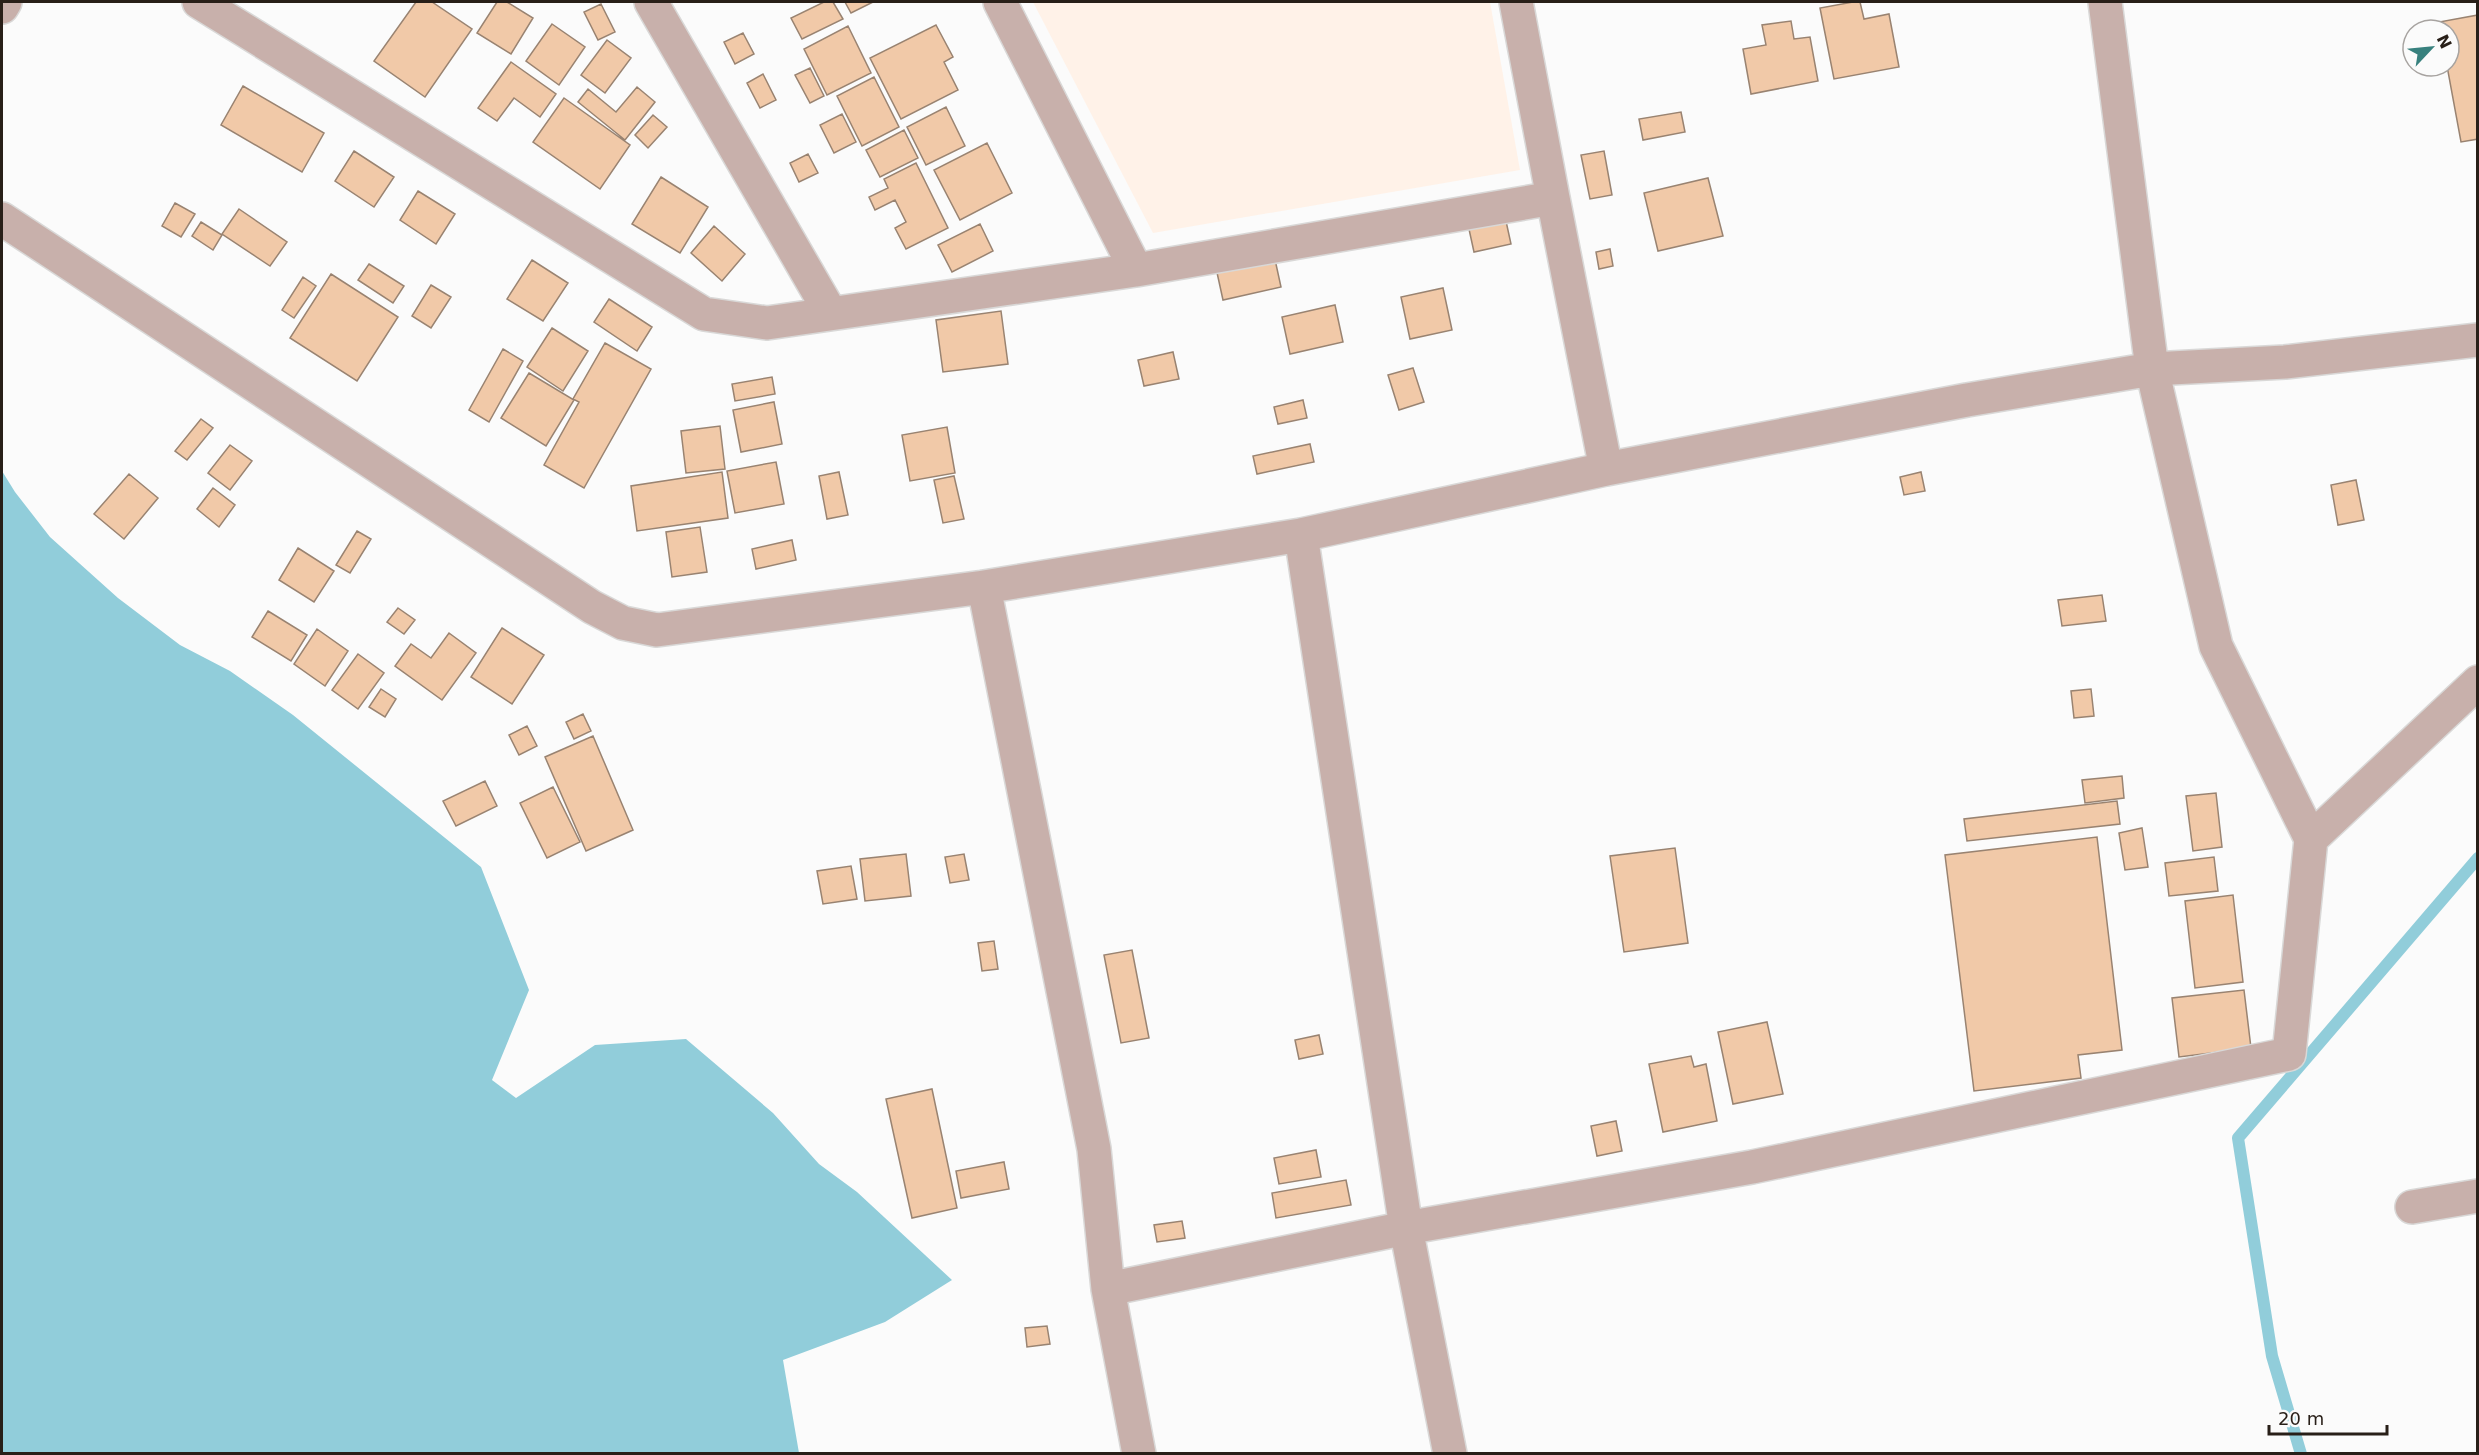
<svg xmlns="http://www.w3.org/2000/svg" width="2479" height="1455" font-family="'DejaVu Sans',sans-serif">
	<rect width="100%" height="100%" fill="#fbfbfb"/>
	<!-- built -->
	<path fill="#fff2e8" d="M 1033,2 L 1490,2 L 1520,170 L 1153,233 Z"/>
	<!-- water -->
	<path fill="#91cdda" d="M 2,471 L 15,492 L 50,537 L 118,598 L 180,645 L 230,671 L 293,715 L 481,867 L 529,990 L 492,1080 L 516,1098 L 595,1045 L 686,1039 L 773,1113 L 819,1164 L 857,1192 L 952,1280 L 885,1322 L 783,1360 L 799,1453 L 2,1453 Z"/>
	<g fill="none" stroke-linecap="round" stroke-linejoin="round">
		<!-- stream -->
		<path stroke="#91cdda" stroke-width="12" d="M 2301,1454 L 2272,1356 L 2238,1138 L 2478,858"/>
	</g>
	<!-- building -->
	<path fill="#f1c9a8" stroke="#998371" stroke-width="1.5" d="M 416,2 L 432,2 L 472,29 L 425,97 L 374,61 Z
		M 497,2 L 507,2 L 533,18 L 511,54 L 477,33 Z
		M 824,2 L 833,2 L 843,19 L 802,39 L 791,18 Z
		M 845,2 L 873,2 L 851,13 Z
		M 1853,2 L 1860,2 L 1864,19 L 1889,14 L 1899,67 L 1834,79 L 1820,8 Z
		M 601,4 L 615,32 L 598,40 L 584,12 Z
		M 2478,15 L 2478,139 L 2461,142 L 2447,66 L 2449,66 L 2449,30 L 2440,30 L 2439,22 Z
		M 1791,21 L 1794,39 L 1810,37 L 1818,81 L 1751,94 L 1743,49 L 1766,45 L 1762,25 Z
		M 552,24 L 585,47 L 559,85 L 526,61 Z
		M 936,25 L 953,57 L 944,62 L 958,90 L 901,119 L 870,58 Z
		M 848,26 L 871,73 L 827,95 L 804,49 Z
		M 743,33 L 754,54 L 735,64 L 724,42 Z
		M 607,40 L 631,58 L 605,93 L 581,75 Z
		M 511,62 L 556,94 L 540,117 L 514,98 L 497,121 L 478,108 Z
		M 810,68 L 824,96 L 810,103 L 795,75 Z
		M 763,74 L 776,100 L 760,108 L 747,83 Z
		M 874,77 L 899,127 L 862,146 L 837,96 Z
		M 243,86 L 324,133 L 302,172 L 221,125 Z
		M 637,87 L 655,102 L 625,140 L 578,102 L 588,89 L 616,112 Z
		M 564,98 L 630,145 L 600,189 L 533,142 Z
		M 946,107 L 965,146 L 926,165 L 907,127 Z
		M 1681,112 L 1685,132 L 1643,140 L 1639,119 Z
		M 842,114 L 856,142 L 834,153 L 820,125 Z
		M 653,115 L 667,127 L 648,148 L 635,135 Z
		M 904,130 L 918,158 L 880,177 L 866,150 Z
		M 987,143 L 1012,193 L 960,220 L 934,170 Z
		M 354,151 L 394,177 L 374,207 L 335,181 Z
		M 1604,151 L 1612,195 L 1590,199 L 1581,155 Z
		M 808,154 L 818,173 L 799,182 L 790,163 Z
		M 916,163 L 948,228 L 906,249 L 895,228 L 906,222 L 895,200 L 875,210 L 869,197 L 888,188 L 884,179 Z
		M 661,177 L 708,207 L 680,253 L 632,224 Z
		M 1708,178 L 1723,236 L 1658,251 L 1644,193 Z
		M 418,191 L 455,214 L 436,244 L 400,220 Z
		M 175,203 L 195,214 L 181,237 L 162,226 Z
		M 239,209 L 287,242 L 270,266 L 222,234 Z
		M 1504,212 L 1511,244 L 1474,252 L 1467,220 Z
		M 201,222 L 222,235 L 213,250 L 192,236 Z
		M 980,224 L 993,251 L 952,272 L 938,245 Z
		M 714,226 L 745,254 L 722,281 L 691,253 Z
		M 1610,249 L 1613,266 L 1599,269 L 1596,252 Z
		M 1274,255 L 1281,287 L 1223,300 L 1216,268 Z
		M 532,260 L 568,283 L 543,321 L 507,299 Z
		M 369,264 L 404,286 L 393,303 L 358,280 Z
		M 331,274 L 398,317 L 357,381 L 290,338 Z
		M 303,277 L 316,286 L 294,318 L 282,310 Z
		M 431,285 L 451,297 L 431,328 L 412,316 Z
		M 1443,288 L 1452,330 L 1410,339 L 1401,297 Z
		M 609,299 L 652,327 L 637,351 L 594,322 Z
		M 1335,305 L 1343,342 L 1290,354 L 1282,317 Z
		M 1001,311 L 1008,364 L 943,372 L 936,320 Z
		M 552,328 L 588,351 L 563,391 L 527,367 Z
		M 605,343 L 651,369 L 584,488 L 544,465 L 579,402 L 573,399 Z
		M 503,349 L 523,361 L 489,422 L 469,410 Z
		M 1173,352 L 1179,379 L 1144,386 L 1138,360 Z
		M 1413,368 L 1424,402 L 1399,410 L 1388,375 Z
		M 529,373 L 574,400 L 546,446 L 501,418 Z
		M 772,377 L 775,394 L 735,401 L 732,384 Z
		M 1303,400 L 1307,418 L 1278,424 L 1274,407 Z
		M 774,402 L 782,444 L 741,452 L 733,410 Z
		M 201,419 L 213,428 L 187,460 L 175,451 Z
		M 720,426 L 725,469 L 686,473 L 681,431 Z
		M 947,427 L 955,473 L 910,481 L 902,435 Z
		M 1310,444 L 1314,462 L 1257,474 L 1253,456 Z
		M 230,445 L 252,461 L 230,490 L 208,473 Z
		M 776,462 L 784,504 L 735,513 L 727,471 Z
		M 722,472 L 728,518 L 637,531 L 631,486 Z
		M 839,472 L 848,515 L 827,519 L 819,476 Z
		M 1921,472 L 1925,491 L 1904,495 L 1900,477 Z
		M 129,474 L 158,498 L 124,539 L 94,514 Z
		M 954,476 L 964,519 L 943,523 L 934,480 Z
		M 2356,480 L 2364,520 L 2338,525 L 2331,485 Z
		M 213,488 L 235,505 L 219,527 L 197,509 Z
		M 700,527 L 707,572 L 672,577 L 666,532 Z
		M 357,531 L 371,539 L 350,573 L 336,565 Z
		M 792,540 L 796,560 L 756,569 L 752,549 Z
		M 298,548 L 334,571 L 314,602 L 279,580 Z
		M 2102,595 L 2106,621 L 2062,626 L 2058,600 Z
		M 398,608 L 415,620 L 404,634 L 387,622 Z
		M 268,611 L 307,635 L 291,661 L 252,637 Z
		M 502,628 L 544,655 L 512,704 L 471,677 Z
		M 317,629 L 348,651 L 325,686 L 294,664 Z
		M 449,633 L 476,653 L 442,700 L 395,666 L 411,644 L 431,658 Z
		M 358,654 L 384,673 L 358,709 L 332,690 Z
		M 381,689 L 396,699 L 385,717 L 369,707 Z
		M 2091,689 L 2094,716 L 2074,718 L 2071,691 Z
		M 583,714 L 591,731 L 574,739 L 566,722 Z
		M 527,726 L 537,746 L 519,755 L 509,735 Z
		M 593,736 L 633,830 L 586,851 L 545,757 Z
		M 2122,776 L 2124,798 L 2085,803 L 2082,780 Z
		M 485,781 L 497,806 L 456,826 L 443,801 Z
		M 553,787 L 580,842 L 547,858 L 520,803 Z
		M 2216,793 L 2222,847 L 2193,851 L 2186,796 Z
		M 2117,801 L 2120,824 L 1967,841 L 1964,819 Z
		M 2142,828 L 2148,867 L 2125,870 L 2119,833 Z
		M 2097,837 L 2122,1050 L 2078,1055 L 2081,1078 L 1974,1091 L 1945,855 Z
		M 1675,848 L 1688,943 L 1624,952 L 1610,856 Z
		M 906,854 L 911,896 L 865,901 L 860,859 Z
		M 964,854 L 969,880 L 950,883 L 945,857 Z
		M 2214,857 L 2218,891 L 2169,896 L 2165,863 Z
		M 851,866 L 857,899 L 823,904 L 817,871 Z
		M 2233,895 L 2243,982 L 2195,988 L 2185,901 Z
		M 994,941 L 998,969 L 982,971 L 978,943 Z
		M 1132,950 L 1149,1038 L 1121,1043 L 1104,955 Z
		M 2244,990 L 2251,1048 L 2179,1057 L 2172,998 Z
		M 1767,1022 L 1783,1094 L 1733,1104 L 1718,1032 Z
		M 1319,1035 L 1323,1054 L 1299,1059 L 1295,1040 Z
		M 1691,1056 L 1694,1067 L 1706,1064 L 1717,1121 L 1663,1132 L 1649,1064 Z
		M 932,1089 L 957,1208 L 912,1218 L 886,1099 Z
		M 1616,1121 L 1622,1151 L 1597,1156 L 1591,1126 Z
		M 1316,1150 L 1321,1177 L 1279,1184 L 1274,1158 Z
		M 1004,1162 L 1009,1189 L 961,1198 L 956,1171 Z
		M 1346,1180 L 1351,1205 L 1276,1218 L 1272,1193 Z
		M 1182,1221 L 1185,1238 L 1157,1242 L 1154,1225 Z
		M 1047,1326 L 1050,1344 L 1027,1347 L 1025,1328 Z"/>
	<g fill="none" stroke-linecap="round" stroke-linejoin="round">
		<defs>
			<path id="minor" d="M 199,2 L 704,314 L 767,323 L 1136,270 L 1553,198 L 1516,2
				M 651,2 L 830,312
				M 1000,2 L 1136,270
				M 2,7 L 5,2
				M 1553,198 L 1606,469
				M 2,219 L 592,607 L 623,623 L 657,630 L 984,587 L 1301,535 L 1606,469 L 1967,400 L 2152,369 L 2285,362 L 2478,340
				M 1301,535 L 1406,1228 L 1450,1454
				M 984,587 L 1094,1149 L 1108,1289 L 1139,1454
				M 2311,839 L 2478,682
				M 2412,1207 L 2478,1196
				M 1108,1289 L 1406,1228 L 1752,1167 L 2289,1054 L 2311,839 L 2216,646 L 2152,369 L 2105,2"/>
		</defs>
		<!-- minor casing -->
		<use href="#minor" stroke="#d9d8d7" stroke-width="36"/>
		<!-- minor -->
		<use href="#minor" stroke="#c8b0ab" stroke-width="33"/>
	</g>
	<!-- border -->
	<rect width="2479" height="1455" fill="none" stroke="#281f18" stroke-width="6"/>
	<!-- north arrow -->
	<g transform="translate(2431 48) rotate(64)"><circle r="28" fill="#fbfbfb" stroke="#a7a3a0" stroke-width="1.5"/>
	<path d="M0-4.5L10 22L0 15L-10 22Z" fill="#38817e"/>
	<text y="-9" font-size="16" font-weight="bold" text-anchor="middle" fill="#281f18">N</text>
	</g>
	<!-- scale -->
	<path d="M2269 1425v9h118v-9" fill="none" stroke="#281f18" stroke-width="3"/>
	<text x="2278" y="1425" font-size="18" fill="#281f18" stroke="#fbfbfb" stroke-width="4.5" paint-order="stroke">20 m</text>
</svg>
